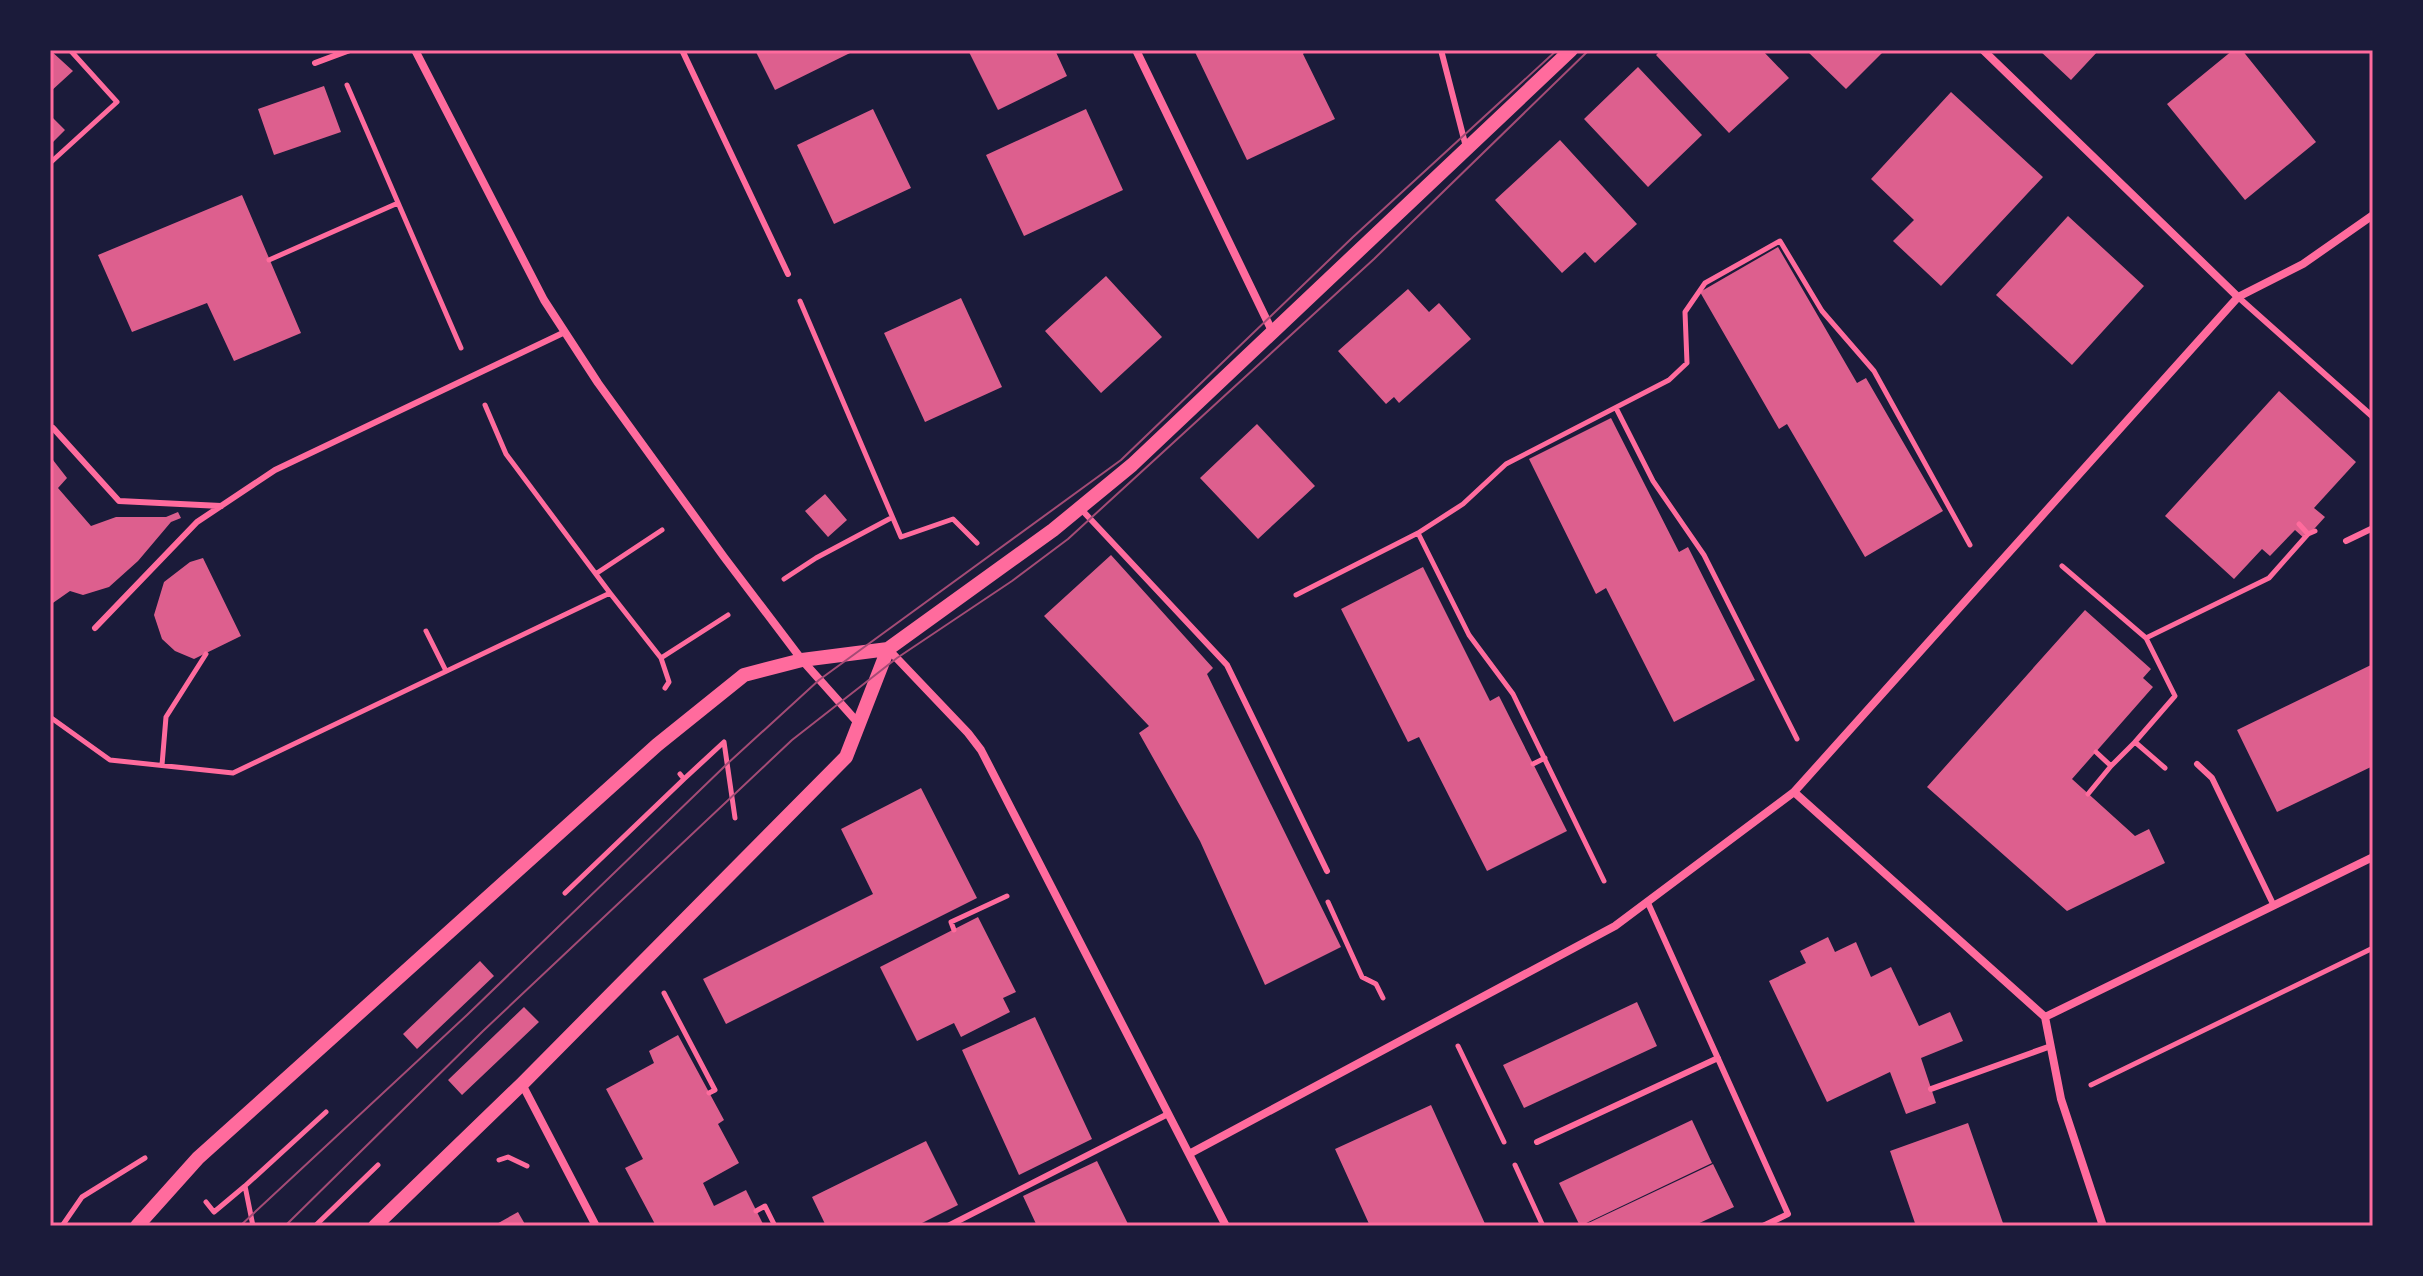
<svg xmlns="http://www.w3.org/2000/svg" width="2423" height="1276" font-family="'Public Sans',sans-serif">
	<rect width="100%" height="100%" fill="#1b1b3a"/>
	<!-- building -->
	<path fill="#dd5f8e" d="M 50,50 L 73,71 L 50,92 Z
		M 755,50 L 848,50 L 850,53 L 775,90 Z
		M 968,50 L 1055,50 L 1067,76 L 998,110 Z
		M 1194,50 L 1306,50 L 1303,54 L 1335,119 L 1247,160 Z
		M 1661,50 L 1762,50 L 1789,78 L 1729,133 L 1656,55 Z
		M 1806,50 L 1885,50 L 1846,89 Z
		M 2039,50 L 2099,50 L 2071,80 Z
		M 2233,50 L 2242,50 L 2316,142 L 2245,200 L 2167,104 Z
		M 1638,67 L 1702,135 L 1648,187 L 1584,119 Z
		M 324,86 L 341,132 L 274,155 L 258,109 Z
		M 1951,92 L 2043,177 L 1941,286 L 1893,241 L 1914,220 L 1871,179 Z
		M 873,109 L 911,188 L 834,224 L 797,145 Z
		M 1086,109 L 1123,190 L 1024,236 L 986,155 Z
		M 50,115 L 65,130 L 50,145 Z
		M 1560,140 L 1637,224 L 1595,263 L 1585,252 L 1562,273 L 1495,200 Z
		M 242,195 L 301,333 L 234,361 L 207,303 L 132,332 L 98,255 Z
		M 2068,216 L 2144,286 L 2072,365 L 1996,295 Z
		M 1778,247 L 1857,383 L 1866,378 L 1943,511 L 1865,557 L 1787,424 L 1779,429 L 1700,292 Z
		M 1106,276 L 1162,337 L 1101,393 L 1045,331 Z
		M 1408,289 L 1429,312 L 1439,303 L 1471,339 L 1399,403 L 1394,397 L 1386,404 L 1338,351 Z
		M 961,298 L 1002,387 L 925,422 L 884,333 Z
		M 2279,391 L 2356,462 L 2314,508 L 2325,517 L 2305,539 L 2295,530 L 2270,556 L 2262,549 L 2234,579 L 2165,516 Z
		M 1611,418 L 1679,552 L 1688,547 L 1755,680 L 1674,722 L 1606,588 L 1596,594 L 1529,459 Z
		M 1257,424 L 1315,486 L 1258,539 L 1200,478 Z
		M 53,460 L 67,478 L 58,488 L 91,526 L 116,517 L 166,517 L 178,512 L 181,518 L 171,522 L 138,561 L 109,587 L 83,595 L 70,591 L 50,605 L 50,462 Z
		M 825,494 L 847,520 L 828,537 L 805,511 Z
		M 1111,555 L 1213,668 L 1207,674 L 1341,947 L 1265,985 L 1200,841 L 1139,733 L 1149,726 L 1044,616 Z
		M 203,558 L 241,636 L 194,659 L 175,651 L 162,639 L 154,615 L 164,582 L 190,562 Z
		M 1423,567 L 1490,701 L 1499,696 L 1567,831 L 1487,871 L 1419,737 L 1408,742 L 1341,609 Z
		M 2085,610 L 2151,669 L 2143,678 L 2153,687 L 2072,779 L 2135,836 L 2149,829 L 2165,863 L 2067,911 L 1927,787 Z
		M 2373,664 L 2373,766 L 2277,812 L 2237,730 Z
		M 921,788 L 977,898 L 726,1024 L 703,979 L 873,894 L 841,829 Z
		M 978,917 L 1016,992 L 1003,998 L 1010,1012 L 961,1037 L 954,1023 L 917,1041 L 880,967 Z
		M 1828,937 L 1835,952 L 1856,942 L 1871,977 L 1891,967 L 1919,1026 L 1950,1012 L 1963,1041 L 1921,1058 L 1936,1103 L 1906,1114 L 1890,1072 L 1827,1102 L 1769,981 L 1806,963 L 1800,951 Z
		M 480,961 L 494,976 L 417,1049 L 403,1034 Z
		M 1637,1002 L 1657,1046 L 1524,1108 L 1503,1065 Z
		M 524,1007 L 539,1022 L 462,1095 L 448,1080 Z
		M 1035,1017 L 1092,1139 L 1019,1175 L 962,1050 Z
		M 678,1035 L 724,1120 L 718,1124 L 739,1163 L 703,1183 L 714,1206 L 746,1190 L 764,1226 L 656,1226 L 625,1168 L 643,1159 L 606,1089 L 654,1063 L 649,1051 Z
		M 1431,1105 L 1486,1226 L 1370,1226 L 1335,1149 Z
		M 1692,1120 L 1712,1163 L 1580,1226 L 1559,1183 Z
		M 1968,1123 L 2004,1226 L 1916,1226 L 1890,1151 Z
		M 926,1141 L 958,1205 L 916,1226 L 826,1226 L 812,1197 Z
		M 1097,1161 L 1129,1226 L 1037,1226 L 1023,1196 Z
		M 1713,1164 L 1734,1207 L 1693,1226 L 1582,1226 Z
		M 518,1212 L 526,1226 L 493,1226 Z"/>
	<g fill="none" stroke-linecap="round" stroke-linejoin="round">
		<!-- path -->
		<path stroke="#ff6b9d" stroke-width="5" d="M 347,85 L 461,348
			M 50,163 L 117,102 L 70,50
			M 269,260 L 398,203
			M 800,301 L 901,537 L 953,519 L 977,543
			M 485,405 L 506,454 L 610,593
			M 1616,408 L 1653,481 L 1704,555 L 1797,739
			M 2299,524 L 2308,534
			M 2062,566 L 2146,638 L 2175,696 L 2135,742
			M 597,573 L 662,530
			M 784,579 L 816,558 L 891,518
			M 1296,595 L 1418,533
			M 426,631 L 446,671
			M 2146,638 L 2269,578 L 2308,534 L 2315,531
			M 661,658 L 728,615
			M 50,717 L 110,760 L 233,773 L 610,593 L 661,658 L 669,682 L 665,688
			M 2096,752 L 2111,766 L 2135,742 L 2165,768
			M 1533,764 L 1545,758
			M 162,765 L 166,717 L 206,654
			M 680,774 L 684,779 L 724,742 L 735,818
			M 2088,794 L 2111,766
			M 1604,881 L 1513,694 L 1469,635 L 1418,533 L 1463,504 L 1506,464 L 1669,380 L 1687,363 L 1685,312 L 1705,283 L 1780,241 L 1822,311 L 1874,371 L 1970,545
			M 565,893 L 684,779
			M 1328,902 L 1362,977 L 1376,984 L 1383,998
			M 954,930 L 951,922 L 1007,896
			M 664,993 L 715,1090 L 709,1093
			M 1458,1046 L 1504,1142
			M 2091,1085 L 2373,948
			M 499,1160 L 508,1157 L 527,1166
			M 1515,1165 L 1543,1226
			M 245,1186 L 326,1112
			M 206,1202 L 214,1212 L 245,1186 L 253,1226
			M 756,1211 L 765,1206 L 775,1226
			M 62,1226 L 82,1197 L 145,1158
			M 315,1226 L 378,1165"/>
		<!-- service -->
		<path stroke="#ff6b9d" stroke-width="6" d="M 682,50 L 788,274
			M 1441,50 L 1466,147
			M 315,63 L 350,50
			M 2238,297 L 2373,417
			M 53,428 L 119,501 L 221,506
			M 1080,508 L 1227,665 L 1327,871
			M 2346,541 L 2373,528
			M 95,628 L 197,522 L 275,470 L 565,332
			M 2197,764 L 2212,778 L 2274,906
			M 1648,903 L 1788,1214 L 1763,1226
			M 1931,1089 L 2051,1046
			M 1537,1142 L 1718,1058
			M 948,1226 L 1168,1114"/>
		<!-- minor -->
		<path stroke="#ff6b9d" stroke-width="8" d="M 415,50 L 544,300 L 598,383 L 724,557 L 802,660 L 859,724
			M 1136,50 L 1273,333
			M 1983,50 L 2238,297
			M 888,649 L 968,733 L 981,750 L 1226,1226
			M 1794,792 L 2045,1017 L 2061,1099 L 2103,1226
			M 2045,1017 L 2373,857
			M 522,1084 L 596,1226
			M 1189,1154 L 1615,926 L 1794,792 L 2238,297 L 2303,264 L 2373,215"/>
		<!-- tertiary -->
		<path stroke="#ff6b9d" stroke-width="14" d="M 137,1226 L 198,1158 L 657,745 L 744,675 L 802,660 L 888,649 L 1053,530 L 1132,465 L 1571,50
			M 375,1226 L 522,1084 L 846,757 L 888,649"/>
		<!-- tram -->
		<path stroke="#a44b75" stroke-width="2" d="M 240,1226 L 467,1015 L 727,764 L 819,680 L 1121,460 L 1353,237 L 1557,50
			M 285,1226 L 483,1031 L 792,740 L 897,658 L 1012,581 L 1068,539 L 1374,259 L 1589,50"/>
	</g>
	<!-- border -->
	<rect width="2423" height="1276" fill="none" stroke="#1b1b3a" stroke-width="104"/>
	<rect x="52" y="52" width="2319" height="1172" fill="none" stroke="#ff6b9d" stroke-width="3"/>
</svg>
